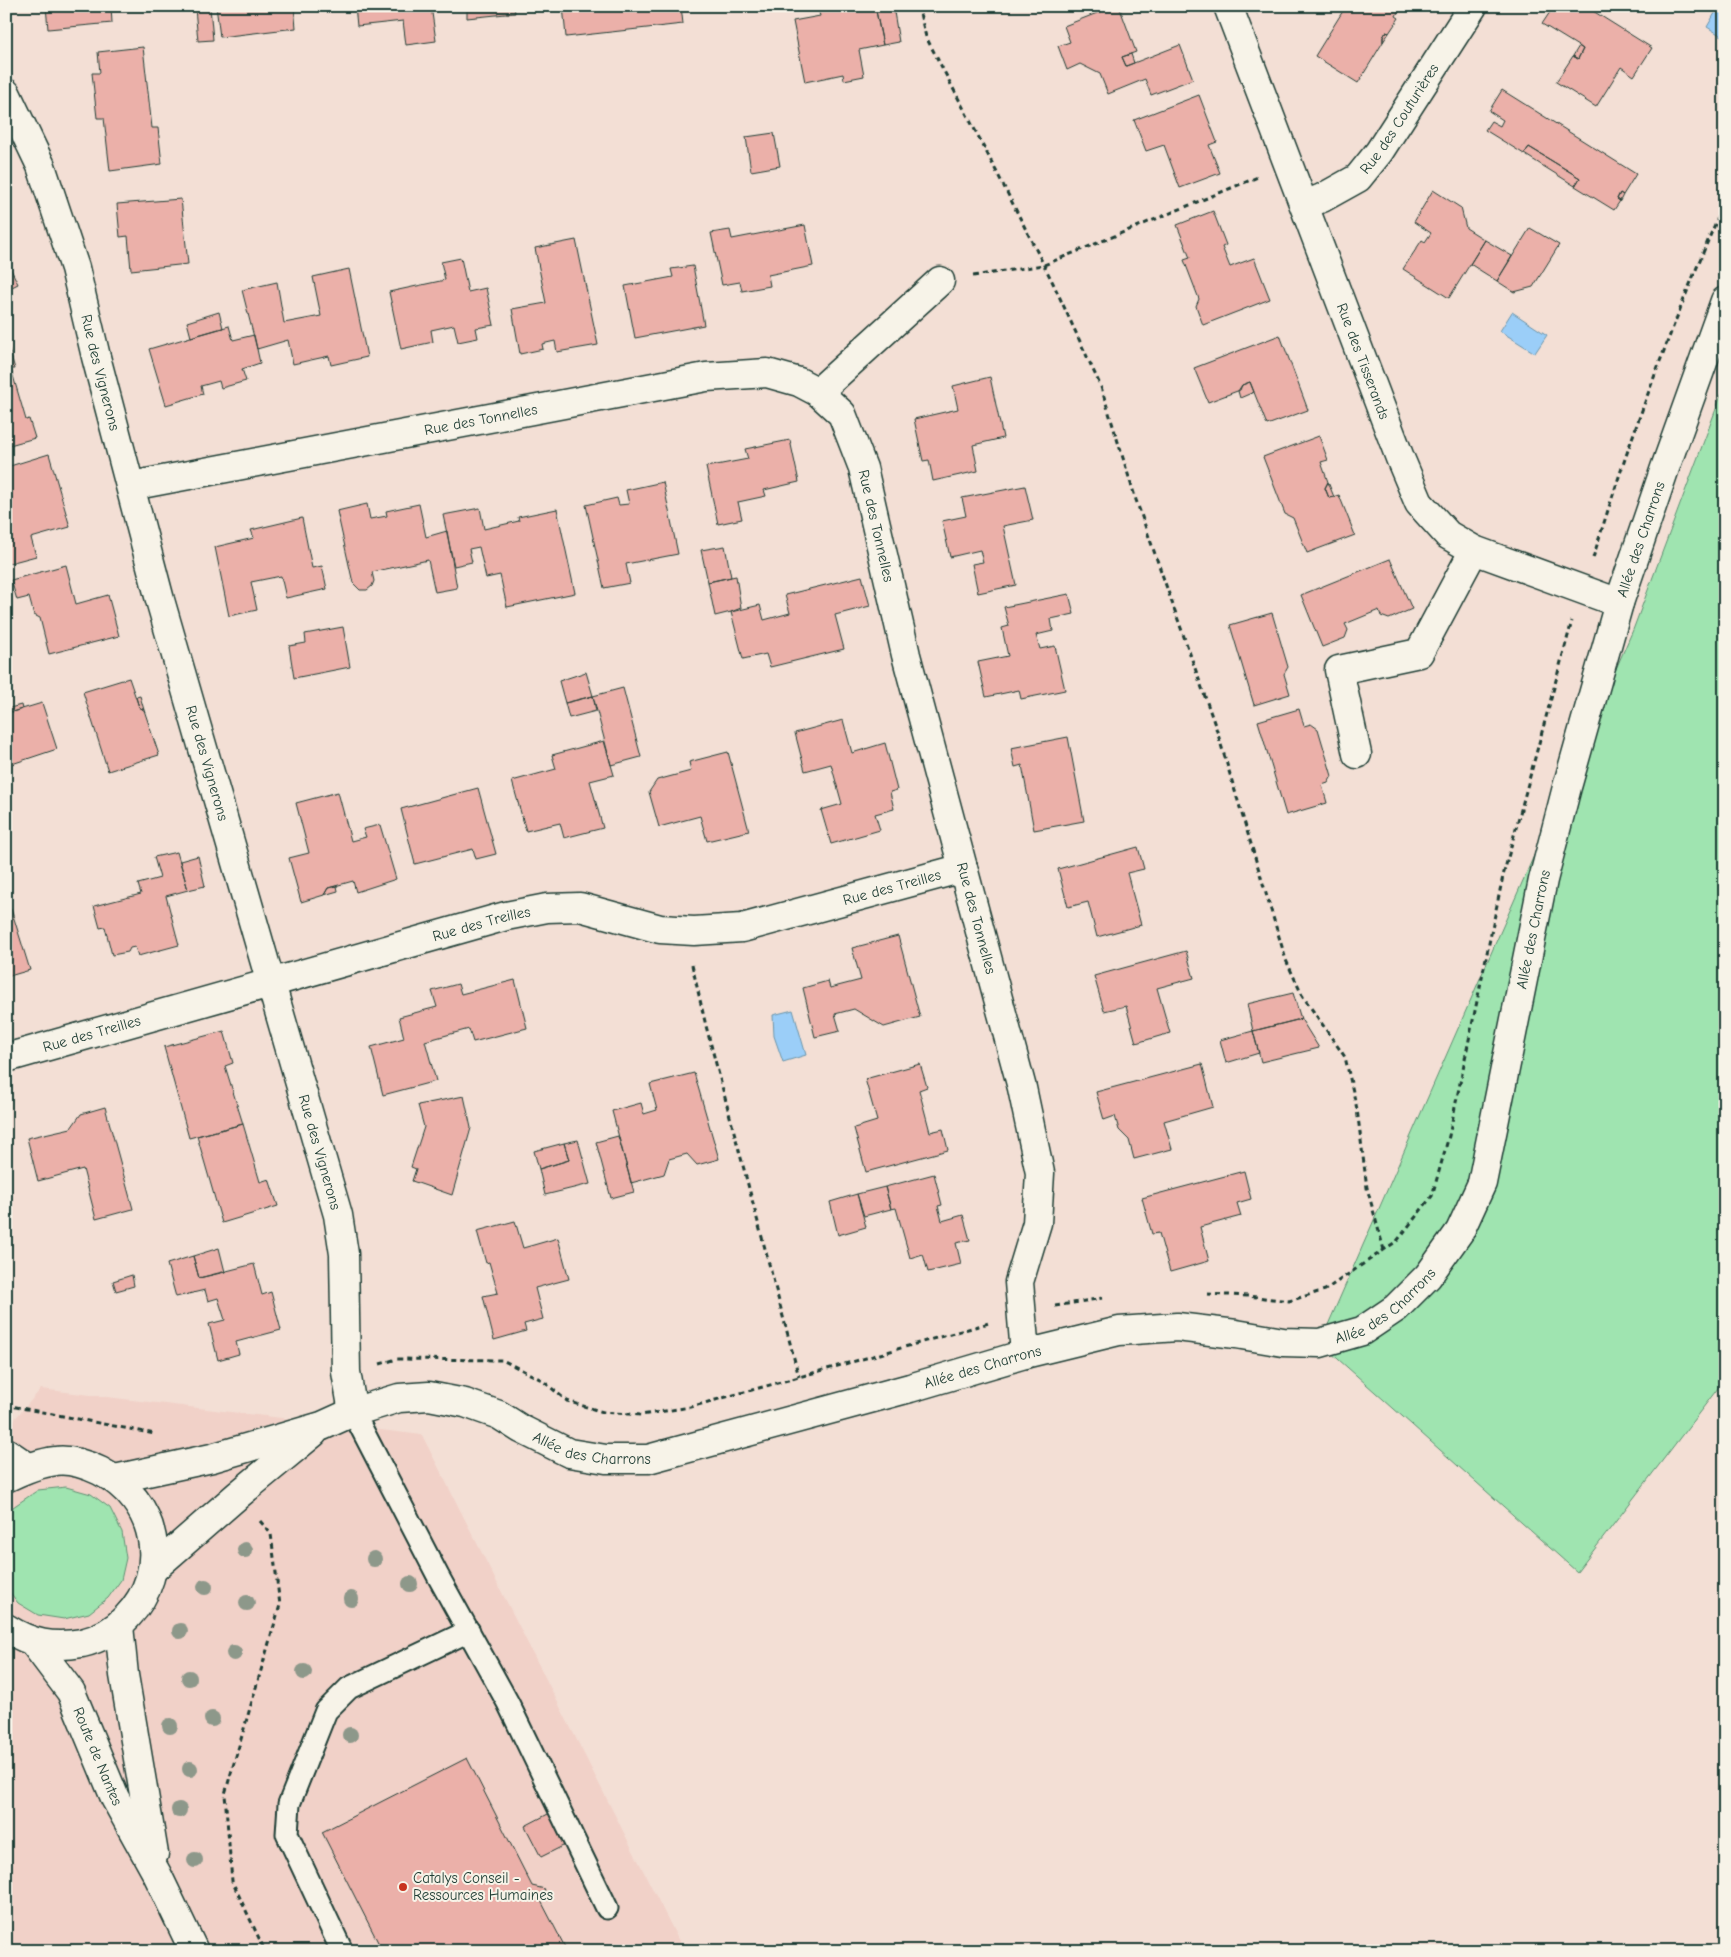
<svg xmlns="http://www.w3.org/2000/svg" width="1731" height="1957" font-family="'Comic Neue',sans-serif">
	<rect width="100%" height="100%" fill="#f3dfd5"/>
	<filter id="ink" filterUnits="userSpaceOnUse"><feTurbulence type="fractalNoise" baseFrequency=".02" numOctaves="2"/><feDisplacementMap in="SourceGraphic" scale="10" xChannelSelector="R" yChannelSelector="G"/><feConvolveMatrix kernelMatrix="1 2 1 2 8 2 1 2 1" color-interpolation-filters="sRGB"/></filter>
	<g filter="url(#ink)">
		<!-- built -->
		<path fill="#f1d1c8" d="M 41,1389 L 422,1435 L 684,1951 L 6,1951 L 6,1429 Z"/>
		<!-- green -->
		<path fill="#9fe4b0" stroke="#5f9072" d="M 1725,385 L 1725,1379 L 1577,1572 L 1320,1343 L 1633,630 Z
			M 66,1487 L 91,1494 L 110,1508 L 122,1532 L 126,1558 L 121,1580 L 108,1598 L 89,1613 L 64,1619 L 38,1615 L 18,1603 L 6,1587 L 6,1518 L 13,1507 L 38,1490 Z"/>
		<!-- water -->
		<path fill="#9bcef8" stroke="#6994aa" d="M 1719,6 L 1725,6 L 1725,38 L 1707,27 Z
			M 1512,312 L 1547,335 L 1535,353 L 1500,331 Z
			M 793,1010 L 806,1055 L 783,1062 L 774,1036 L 773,1015 Z"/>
		<!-- building -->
		<path fill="#ebb0a9" stroke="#1f3d34" d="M 46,6 L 111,6 L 112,23 L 48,29 Z
			M 216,6 L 294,6 L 296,28 L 220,37 Z
			M 355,6 L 431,6 L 436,41 L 406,45 L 403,21 L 357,26 Z
			M 478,6 L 514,6 L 515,13 L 467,18 L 467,8 Z
			M 563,6 L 681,6 L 683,24 L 566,37 Z
			M 831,6 L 875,6 L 883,45 L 859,50 L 864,76 L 844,80 L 843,74 L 805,82 L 793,21 L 820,16 L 818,9 Z
			M 875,6 L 893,6 L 899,42 L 883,45 Z
			M 1115,6 L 1119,6 L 1136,52 L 1122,57 L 1126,66 L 1180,45 L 1193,79 L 1151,95 L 1145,79 L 1108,94 L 1100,74 L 1080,64 L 1067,70 L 1058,46 L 1070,42 L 1064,26 Z
			M 1346,6 L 1401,6 L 1396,16 L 1399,18 L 1389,33 L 1386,32 L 1383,37 L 1383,42 L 1358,83 L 1315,56 Z
			M 1554,6 L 1585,6 L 1652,48 L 1634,76 L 1621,67 L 1596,107 L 1556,82 L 1573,56 L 1578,59 L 1583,49 L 1542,24 Z
			M 210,7 L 213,40 L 198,41 L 195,8 Z
			M 1386,32 L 1389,33 L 1383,42 L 1383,37 Z
			M 1579,46 L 1583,49 L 1578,59 L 1573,56 Z
			M 143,47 L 152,128 L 158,128 L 162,164 L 110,171 L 104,118 L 97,118 L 92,73 L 100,73 L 98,52 Z
			M 1131,54 L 1134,63 L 1126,66 L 1122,57 Z
			M 1502,90 L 1636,174 L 1623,195 L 1620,193 L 1617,199 L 1620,201 L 1614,210 L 1575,186 L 1580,178 L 1529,147 L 1524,154 L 1485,130 L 1491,121 L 1500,126 L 1503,120 L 1489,111 Z
			M 1199,95 L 1217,142 L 1209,145 L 1220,173 L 1180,188 L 1164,145 L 1146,151 L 1134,120 Z
			M 774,133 L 780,166 L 751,171 L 746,137 Z
			M 1529,147 L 1580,178 L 1575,186 L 1524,154 Z
			M 1433,190 L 1461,208 L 1466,228 L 1485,240 L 1449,298 L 1403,269 L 1422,240 L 1425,242 L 1431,233 L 1414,222 Z
			M 1620,193 L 1623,195 L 1620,201 L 1617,199 Z
			M 181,199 L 188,264 L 131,270 L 128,236 L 120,237 L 117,204 Z
			M 1213,211 L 1226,245 L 1222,247 L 1230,267 L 1254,258 L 1270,299 L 1203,325 L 1196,306 L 1199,299 L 1184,260 L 1190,258 L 1177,225 Z
			M 805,225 L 813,266 L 768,275 L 770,286 L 742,291 L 740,282 L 722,285 L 711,233 L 730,230 L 732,239 Z
			M 1530,228 L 1559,245 L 1533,287 L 1514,292 L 1497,281 Z
			M 576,240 L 598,345 L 557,352 L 555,341 L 542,344 L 543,349 L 520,354 L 512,309 L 546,303 L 535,248 Z
			M 1485,240 L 1512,256 L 1497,281 L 1470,264 Z
			M 461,258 L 468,292 L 486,288 L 494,325 L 476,328 L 478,338 L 458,342 L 454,325 L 431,330 L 433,342 L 401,349 L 389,292 L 445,280 L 441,262 Z
			M 6,259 L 18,284 L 6,290 Z
			M 693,266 L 704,325 L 635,338 L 625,286 L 673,277 L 671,269 Z
			M 349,269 L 367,357 L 331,365 L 329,356 L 293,364 L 288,340 L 257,349 L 242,290 L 277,282 L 284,323 L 321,316 L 313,277 Z
			M 219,312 L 223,328 L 191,337 L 187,322 Z
			M 229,326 L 233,340 L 254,335 L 260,363 L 242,369 L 246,381 L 221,388 L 219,381 L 201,386 L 203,394 L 166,405 L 149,349 Z
			M 1280,335 L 1308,410 L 1267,425 L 1250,382 L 1242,385 L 1240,390 L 1208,402 L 1194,368 Z
			M 9,349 L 15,369 L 11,369 L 26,420 L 29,419 L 35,438 L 6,446 L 6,350 Z
			M 990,377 L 1003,438 L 973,445 L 978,471 L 933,481 L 929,460 L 923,461 L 914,419 L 958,409 L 953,386 Z
			M 1250,382 L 1254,392 L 1240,398 L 1238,391 L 1242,385 Z
			M 1319,436 L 1328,460 L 1321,462 L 1328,482 L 1325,488 L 1329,498 L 1339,495 L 1355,535 L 1307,553 L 1293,518 L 1285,514 L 1263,457 Z
			M 790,440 L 799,482 L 764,490 L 766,496 L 738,502 L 742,519 L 718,524 L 706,467 L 748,459 L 745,449 Z
			M 6,454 L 10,466 L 49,454 L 70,527 L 31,538 L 36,556 L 6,564 Z
			M 663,482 L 678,554 L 626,564 L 630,583 L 604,588 L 586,505 L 617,498 L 619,505 L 629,504 L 626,490 Z
			M 1328,482 L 1334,497 L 1329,498 L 1325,488 Z
			M 1025,486 L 1033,520 L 1003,526 L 1016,585 L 978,593 L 972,564 L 983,562 L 980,550 L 950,557 L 942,521 L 966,516 L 962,498 Z
			M 367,504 L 370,519 L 387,516 L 386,511 L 419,504 L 426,537 L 447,531 L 457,588 L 435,592 L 428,560 L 372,572 L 374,581 L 372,586 L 367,590 L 360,590 L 353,583 L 337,511 Z
			M 480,508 L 484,529 L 519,521 L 518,517 L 557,509 L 575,593 L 507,607 L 500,575 L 486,578 L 479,547 L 469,549 L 472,562 L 454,566 L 443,515 Z
			M 302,518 L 312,568 L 322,566 L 327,589 L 286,598 L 281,576 L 251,582 L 257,610 L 229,616 L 215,547 L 254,538 L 251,530 Z
			M 725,546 L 731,577 L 708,582 L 701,550 Z
			M 1390,559 L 1412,609 L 1389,619 L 1381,616 L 1379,610 L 1345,624 L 1348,630 L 1345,638 L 1322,647 L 1301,595 Z
			M 66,565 L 76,604 L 108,595 L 119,636 L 49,654 L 40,618 L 34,615 L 29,597 L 17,600 L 11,580 Z
			M 736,576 L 741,608 L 731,612 L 715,616 L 708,582 Z
			M 862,576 L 870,606 L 835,615 L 844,649 L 770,667 L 766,654 L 743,659 L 731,612 L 760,605 L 764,620 L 790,613 L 785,595 Z
			M 1069,594 L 1074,614 L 1051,619 L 1053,631 L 1036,635 L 1040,649 L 1055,646 L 1065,690 L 1021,699 L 1019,690 L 986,697 L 978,662 L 1008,656 L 1002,628 L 1009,626 L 1004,607 Z
			M 1272,613 L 1288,667 L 1284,674 L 1290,694 L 1254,705 L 1230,625 Z
			M 343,627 L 350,667 L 294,678 L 289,646 L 306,643 L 305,634 Z
			M 586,672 L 593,696 L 565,703 L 559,681 Z
			M 129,678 L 139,707 L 144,710 L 159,755 L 108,771 L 83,692 Z
			M 623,688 L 641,757 L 611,765 L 593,696 Z
			M 140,696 L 144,710 L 139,707 L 136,697 Z
			M 593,696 L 596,711 L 569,718 L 565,703 Z
			M 42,703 L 57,749 L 6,766 L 6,709 L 12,712 Z
			M 21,705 L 22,709 L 12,712 L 6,709 Z
			M 1299,709 L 1304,726 L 1311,724 L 1318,729 L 1332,776 L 1328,783 L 1322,785 L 1327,803 L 1286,815 L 1258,721 Z
			M 843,720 L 852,753 L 885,743 L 897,790 L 890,792 L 894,809 L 875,814 L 880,830 L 831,844 L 821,810 L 842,804 L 831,764 L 805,771 L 795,733 Z
			M 1068,737 L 1084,821 L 1034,830 L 1022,765 L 1015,767 L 1011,748 Z
			M 604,741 L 614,775 L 590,781 L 603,828 L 564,838 L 560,823 L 526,831 L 512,781 L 556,769 L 552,755 Z
			M 728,752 L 749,831 L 707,841 L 700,816 L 659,827 L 649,792 L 657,780 L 691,771 L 689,762 Z
			M 478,788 L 496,854 L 476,859 L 473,849 L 415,864 L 401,809 Z
			M 338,792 L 351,841 L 366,837 L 363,829 L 380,825 L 396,879 L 356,892 L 353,881 L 328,888 L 324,895 L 301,902 L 289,858 L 309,853 L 296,803 Z
			M 1138,847 L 1144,869 L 1127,873 L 1141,925 L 1097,937 L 1088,902 L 1068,907 L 1058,869 Z
			M 177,852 L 188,890 L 166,896 L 179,945 L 138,956 L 135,947 L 130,948 L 128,952 L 112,955 L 105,927 L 100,928 L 94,906 L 141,894 L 138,884 L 160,878 L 154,857 Z
			M 198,856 L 205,886 L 188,890 L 180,861 Z
			M 337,886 L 338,891 L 324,895 L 328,888 Z
			M 11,909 L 30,970 L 6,977 L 6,911 Z
			M 898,936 L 920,1017 L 884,1027 L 854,1009 L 835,1014 L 840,1031 L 815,1037 L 803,988 L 828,981 L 830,988 L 861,980 L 852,948 Z
			M 1186,951 L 1194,978 L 1157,988 L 1170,1033 L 1136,1043 L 1126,1006 L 1104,1011 L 1094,976 Z
			M 515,980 L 527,1028 L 473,1042 L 469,1029 L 425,1041 L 436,1081 L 383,1095 L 371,1047 L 404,1038 L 399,1017 L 437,1007 L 432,991 L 458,984 L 461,994 Z
			M 1293,993 L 1301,1019 L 1253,1031 L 1247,1004 Z
			M 1301,1019 L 1319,1048 L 1261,1062 L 1253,1031 Z
			M 224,1031 L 233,1063 L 225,1066 L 243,1124 L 189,1138 L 164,1047 Z
			M 1253,1031 L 1259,1053 L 1226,1063 L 1220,1040 Z
			M 920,1064 L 927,1087 L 919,1090 L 930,1132 L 943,1129 L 948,1150 L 866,1172 L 854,1128 L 877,1121 L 865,1079 Z
			M 1202,1064 L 1213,1107 L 1164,1121 L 1172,1149 L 1134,1159 L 1129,1140 L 1119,1130 L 1115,1116 L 1104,1120 L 1096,1092 Z
			M 694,1073 L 719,1159 L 697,1165 L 687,1154 L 669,1159 L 664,1174 L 631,1183 L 612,1111 L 641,1103 L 644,1114 L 657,1110 L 650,1084 Z
			M 464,1096 L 471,1128 L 452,1195 L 412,1181 L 416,1169 L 411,1167 L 424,1127 L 418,1105 Z
			M 105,1107 L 133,1209 L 96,1219 L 83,1169 L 38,1181 L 27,1138 L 71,1128 L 81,1114 Z
			M 243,1124 L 260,1182 L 269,1179 L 278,1206 L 222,1223 L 197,1136 Z
			M 618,1136 L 634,1192 L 611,1198 L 596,1142 Z
			M 578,1140 L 590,1184 L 545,1195 L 539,1169 L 569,1160 L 564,1143 Z
			M 564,1143 L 569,1160 L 539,1169 L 534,1151 Z
			M 1244,1171 L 1251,1199 L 1237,1203 L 1241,1216 L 1200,1227 L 1209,1261 L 1170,1272 L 1159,1233 L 1152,1234 L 1142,1198 Z
			M 934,1174 L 942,1205 L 938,1206 L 942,1221 L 963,1215 L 970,1240 L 956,1243 L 961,1264 L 928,1272 L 923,1254 L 910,1258 L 896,1208 L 891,1209 L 885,1187 Z
			M 885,1187 L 891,1209 L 864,1216 L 857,1194 Z
			M 857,1194 L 866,1227 L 838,1235 L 830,1202 Z
			M 515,1221 L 523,1248 L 558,1238 L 569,1279 L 535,1288 L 543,1319 L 524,1324 L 526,1331 L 494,1340 L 483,1296 L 498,1293 L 489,1262 L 486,1263 L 477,1231 Z
			M 219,1248 L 225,1272 L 199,1278 L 193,1256 Z
			M 193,1256 L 199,1278 L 254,1264 L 262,1295 L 271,1292 L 281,1330 L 236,1342 L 239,1354 L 218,1360 L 209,1324 L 225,1320 L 218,1298 L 208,1301 L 205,1290 L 176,1297 L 167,1264 Z
			M 132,1275 L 134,1286 L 116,1291 L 113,1281 Z
			M 467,1758 L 532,1886 L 545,1889 L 540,1899 L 567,1951 L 371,1951 L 380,1946 L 322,1832 Z
			M 550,1813 L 567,1844 L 541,1857 L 525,1826 Z"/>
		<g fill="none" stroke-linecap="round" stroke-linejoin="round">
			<defs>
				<path id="service" d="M 353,1412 L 438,1576 L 508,1703 L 607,1908
					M 342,1951 L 287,1834 L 289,1804 L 326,1711 L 349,1688 L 469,1631"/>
				<g id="minor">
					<path id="s1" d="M 1228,6 L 1400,458 L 1419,503 L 1448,535 L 1474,550 L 1619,603"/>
					<path id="s2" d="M 6,93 L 41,166 L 75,268 L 96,357 L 160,600 L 338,1215 L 344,1254 L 346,1372 L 353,1412"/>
					<path id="s3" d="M 1305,205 L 1322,198 L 1358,178 L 1379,152 L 1473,6"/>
					<path d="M 818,392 L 940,281"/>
					<path id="s4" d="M 131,486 L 706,377 L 767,373 L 799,382 L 818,392 L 842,414 L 863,468 L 906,655 L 1022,1088 L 1040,1173 L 1037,1223 L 1019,1282 L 1025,1354"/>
					<path d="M 1357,754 L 1339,670 L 1419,653 L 1474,550"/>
					<path id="s5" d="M 6,1058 L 506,916 L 547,908 L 580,907 L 660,929 L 694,931 L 742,928 L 963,868"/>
				</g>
				<g id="tertiary">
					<path id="s6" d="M 115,1479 L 212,1458 L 322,1426 L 353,1412 L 399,1398 L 429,1396 L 465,1403 L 499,1415 L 521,1429 L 569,1453 L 606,1459 L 648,1459 L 910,1388 L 1025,1354 L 1119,1331 L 1177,1327 L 1236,1334 L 1283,1342 L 1320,1343 L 1362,1331 L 1396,1308 L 1428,1276 L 1460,1231 L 1482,1183 L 1543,880 L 1567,787 L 1619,603 L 1665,468 L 1725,301"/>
					<path d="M 152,1570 L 238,1495 L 313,1433"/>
				</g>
				<g id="secondary">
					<path d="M 6,1452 L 28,1467"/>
					<path d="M 6,1478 C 22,1470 38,1463 56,1461 C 70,1459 88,1465 100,1471 C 157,1500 172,1570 127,1617 C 115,1630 99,1639 82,1643 C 53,1648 31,1644 6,1628"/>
					<path d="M 119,1626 L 124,1675 L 154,1854"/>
					<path id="s7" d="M 34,1643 L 71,1692 L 115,1798 L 157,1874 L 194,1951"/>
				</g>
			</defs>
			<!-- service casing -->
			<use href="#service" stroke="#1f3d34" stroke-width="25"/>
			<!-- minor casing -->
			<use href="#minor" stroke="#1f3d34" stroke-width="31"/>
			<!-- tertiary casing -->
			<use href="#tertiary" stroke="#1f3d34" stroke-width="31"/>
			<!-- secondary casing -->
			<use href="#secondary" stroke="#1f3d34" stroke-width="31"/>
			<!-- path -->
			<path stroke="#1f3d34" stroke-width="3" stroke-dasharray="5 4" stroke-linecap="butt" d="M 918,6 L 926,37 L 986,151 L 1053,283 L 1101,387 L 1136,500 L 1216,728 L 1286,960 L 1302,995 L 1345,1057 L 1357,1109 L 1367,1188 L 1384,1250
				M 973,276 L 1044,265 L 1258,177
				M 1593,558 C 1630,437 1674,318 1725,201
				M 692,965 L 706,1026 L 799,1377
				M 1207,1294 L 1248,1296 L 1289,1301 L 1325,1290 L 1397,1241 L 1432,1196 L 1449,1136 L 1503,876 L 1572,621
				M 1055,1306 L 1103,1298
				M 380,1364 L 397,1359 L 502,1360 L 542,1380 L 567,1401 L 603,1412 L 641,1415 L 690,1407 L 799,1377 L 989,1323
				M 6,1405 L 155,1434
				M 260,1521 L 271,1534 L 280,1605 L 225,1794 L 232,1881 L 265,1951"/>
			<!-- service -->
			<use href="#service" stroke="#f7f3e8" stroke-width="21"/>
			<!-- minor -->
			<use href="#minor" stroke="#f7f3e8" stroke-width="28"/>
			<!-- tertiary -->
			<use href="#tertiary" stroke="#f7f3e8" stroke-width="28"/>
			<!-- secondary -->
			<use href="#secondary" stroke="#f7f3e8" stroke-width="28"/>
		</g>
		<!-- trees -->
		<g fill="#8d988a">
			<circle cx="245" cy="1550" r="8"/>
			<circle cx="374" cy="1559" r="8"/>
			<circle cx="410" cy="1584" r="8"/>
			<circle cx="205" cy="1587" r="8"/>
			<circle cx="351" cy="1599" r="8"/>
			<circle cx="247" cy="1603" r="8"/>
			<circle cx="180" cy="1631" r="8"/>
			<circle cx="234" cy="1653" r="8"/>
			<circle cx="304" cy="1672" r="8"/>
			<circle cx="189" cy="1678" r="8"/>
			<circle cx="212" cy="1719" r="8"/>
			<circle cx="170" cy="1726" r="8"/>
			<circle cx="350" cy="1735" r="8"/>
			<circle cx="190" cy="1769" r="8"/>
			<circle cx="179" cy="1810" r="8"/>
			<circle cx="195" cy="1860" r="8"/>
		</g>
	</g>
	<!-- markers -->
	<circle fill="#c8321e" stroke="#f7f3e8" stroke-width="2" cx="403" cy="1887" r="5"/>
	<g text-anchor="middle" stroke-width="4" stroke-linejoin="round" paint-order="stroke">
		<!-- street labels -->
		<g font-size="15" fill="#1f3d34" stroke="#f7f3e8">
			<text dy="5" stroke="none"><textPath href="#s3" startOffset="132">Rue des Couturières</textPath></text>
			<text dy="5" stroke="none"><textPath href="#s1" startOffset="380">Rue des Tisserands</textPath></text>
			<text dy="5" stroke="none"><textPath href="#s2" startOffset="296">Rue des Vignerons</textPath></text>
			<text dy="5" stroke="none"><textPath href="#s4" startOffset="356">Rue des Tonnelles</textPath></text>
			<text dy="5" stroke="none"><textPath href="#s4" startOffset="851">Rue des Tonnelles</textPath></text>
			<text dy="5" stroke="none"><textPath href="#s6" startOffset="2150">Allée des Charrons</textPath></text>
			<text dy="5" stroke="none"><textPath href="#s2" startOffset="701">Rue des Vignerons</textPath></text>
			<text dy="5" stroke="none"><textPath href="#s5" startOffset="915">Rue des Treilles</textPath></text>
			<text dy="5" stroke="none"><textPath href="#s4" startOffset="1256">Rue des Tonnelles</textPath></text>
			<text dy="5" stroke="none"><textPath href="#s5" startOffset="494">Rue des Treilles</textPath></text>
			<text dy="5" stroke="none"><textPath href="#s6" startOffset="1745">Allée des Charrons</textPath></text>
			<text dy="5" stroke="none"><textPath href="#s5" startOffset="89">Rue des Treilles</textPath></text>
			<text dy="5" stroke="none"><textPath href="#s2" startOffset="1106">Rue des Vignerons</textPath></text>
			<text dy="5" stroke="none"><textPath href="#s6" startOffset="1325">Allée des Charrons</textPath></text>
			<text dy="5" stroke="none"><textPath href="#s6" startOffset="905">Allée des Charrons</textPath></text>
			<text dy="5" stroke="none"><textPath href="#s6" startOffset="500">Allée des Charrons</textPath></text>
			<text dy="5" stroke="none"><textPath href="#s7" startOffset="131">Route de Nantes</textPath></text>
		</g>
		<!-- poi labels -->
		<g font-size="15" fill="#1f3d34" stroke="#f7f3e8" text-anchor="start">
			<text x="413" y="1883">Catalys Conseil -<tspan x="413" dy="17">Ressources Humaines</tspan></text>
		</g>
	</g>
	<!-- margin -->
	<rect width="1731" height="1957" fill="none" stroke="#f7f3e8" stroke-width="25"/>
	<rect x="12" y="12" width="1706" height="1932" fill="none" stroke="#1f3d34" stroke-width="2" filter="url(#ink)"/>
</svg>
